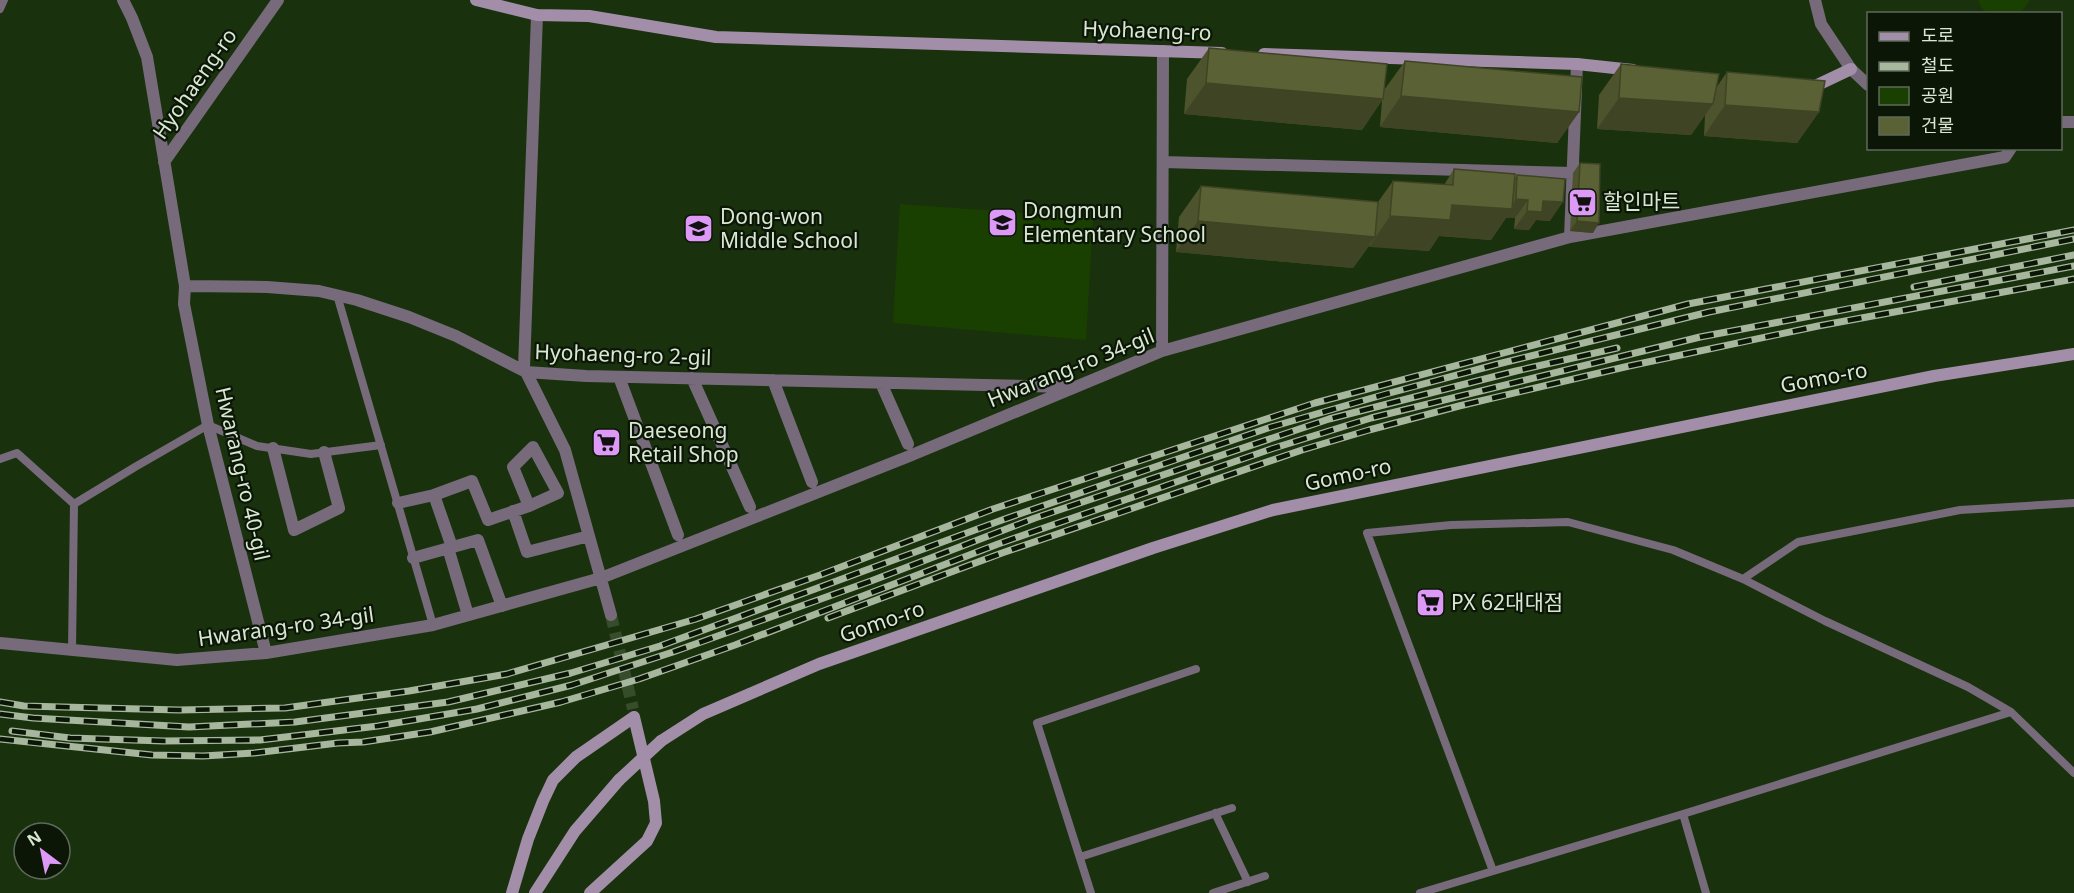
<svg xmlns="http://www.w3.org/2000/svg" width="2074" height="893" font-family="'Noto Sans','Noto Sans KR',sans-serif">
	<rect width="100%" height="100%" fill="#19310d"/>
	<!-- green -->
	<path fill="#194000" d="M 1978,0 L 2030,0 L 2021,13 L 1988,14 L 1981,7 Z
		M 900,204 L 1093,218 L 1086,340 L 893,323 Z"/>
	<g fill="none" stroke-linecap="round" stroke-linejoin="round">
		<!-- street-tunnel -->
		<path stroke="#364c2b" stroke-width="12" stroke-dasharray="12 6" stroke-linecap="butt" d="M 611,615 L 633,709"/>
		<!-- lane -->
		<path stroke="#766a7b" stroke-width="8" d="M 0,9 L 4,0
			M 337,295 L 433,625
			M 0,459 L 17,453 L 74,504 L 72,650
			M 74,504 L 135,467 L 208,425 L 257,446 L 311,454 L 381,445
			M 1743,579 L 1798,542 L 1960,510 L 2074,503
			M 1215,813 L 1248,882
			M 1683,814 L 1706,893
			M 1080,857 L 1232,808
			M 1493,871 L 1367,533 L 1451,525 L 1568,522 L 1673,550 L 1743,579 L 1825,621 L 1968,687 L 2011,712
			M 1091,893 L 1037,723 L 1196,669
			M 1213,893 L 1265,876
			M 1420,893 L 1683,814 L 2011,712 L 2074,773"/>
		<!-- street -->
		<path stroke="#766a7b" stroke-width="12" d="M 123,0 L 132,18 L 147,57 L 185,286 L 184,304 L 208,425 L 266,653
			M 1815,0 L 1821,24 L 1851,69 L 1868,85
			M 537,15 L 524,368 L 565,450 L 611,615
			M 2060,122 L 2074,122
			M 164,162 L 278,0
			M 1163,162 L 1573,173
			M 1570,237 L 1577,64
			M 185,286 L 267,287 L 319,291 L 357,300 L 409,317 L 456,336 L 526,372 L 586,376 L 1070,387
			M 1162,351 L 1163,51
			M 619,377 L 678,535
			M 692,378 L 750,507
			M 773,380 L 812,482
			M 881,383 L 908,444
			M 273,448 L 294,530 L 339,508 L 324,452
			M 434,495 L 472,481 L 488,520 L 529,506 L 513,467 L 533,447 L 558,493 L 529,506
			M 398,503 L 434,495 L 452,547
			M 513,511 L 527,552 L 589,536
			M 448,548 L 468,615
			M 413,558 L 478,540 L 502,606
			M 0,643 L 177,660 L 266,653 L 433,625 L 601,578 L 907,457 L 1162,351 L 1570,237 L 2005,157 L 2011,148"/>
		<!-- secondary -->
		<path stroke="#a28ea9" stroke-width="12" d="M 476,0 L 537,15 L 589,16 L 716,37 L 1222,53
			M 1264,54 L 1577,64 L 1633,70
			M 1811,88 L 1851,69
			M 661,741 L 703,714 L 819,664 L 1153,548 L 1273,510 L 1934,376 L 2074,354
			M 512,893 L 528,839 L 543,801 L 553,780 L 576,757 L 634,717 L 654,801 L 656,823 L 647,841 L 590,893
			M 535,893 L 575,831 L 619,780"/>
		<defs>
			<path id="rail" d="M 1914,287 L 2074,255
				M 828,618 L 1002,553 L 1302,450 L 1369,430 L 1459,406 L 1629,366 L 1818,326 L 2074,279
				M 0,702 L 24,706 L 179,710 L 285,708 L 409,691 L 507,674 L 696,619 L 820,575 L 993,509 L 1315,403 L 1688,304 L 2074,230
				M 0,714 L 33,718 L 189,727 L 295,722 L 448,702 L 571,673 L 660,646 L 1002,520 L 1175,460 L 1271,427 L 1386,394 L 1498,364 L 1709,312 L 2074,239
				M 12,731 L 70,738 L 164,741 L 260,740 L 378,726 L 477,709 L 572,685 L 673,652 L 871,581 L 1035,518 L 1329,419 L 1516,371 L 1617,348
				M 0,739 L 152,755 L 203,756 L 254,753 L 338,743 L 363,742 L 430,732 L 561,702 L 639,679 L 735,645 L 998,544 L 1271,449 L 1371,418 L 1700,337 L 2074,266"/>
		</defs>
		<!-- rail casing -->
		<use href="#rail" stroke="#a6b79e" stroke-width="7"/>
		<!-- rail -->
		<use href="#rail" stroke="#0b1607" stroke-width="4.5" stroke-dasharray="14" stroke-linecap="butt"/>
		<!-- secondary-bridge -->
		<path stroke="#a28ea9" stroke-width="12" d="M 619,780 L 661,741"/>
	</g>
	<!-- wall -->
	<path fill="#4d532d" d="M 1209,48 L 1384,90 L 1405,61 L 1579,112 L 1557,143 L 1380,127 L 1382,100 L 1362,130 L 1184,114 L 1187,79 Z
		M 1621,64 L 1716,88 L 1727,72 L 1819,112 L 1797,143 L 1704,136 L 1705,115 L 1691,135 L 1597,129 L 1599,95 Z
		M 1580,163 L 1593,233 L 1570,231 L 1573,173 Z
		M 1454,169 L 1515,179 L 1517,175 L 1550,221 L 1536,220 L 1529,230 L 1514,229 L 1515,218 L 1506,218 L 1491,240 L 1439,236 L 1429,251 L 1369,246 L 1353,268 L 1176,252 L 1179,217 L 1201,186 L 1378,202 L 1393,181 L 1444,185 Z"/>
	<!-- shaded-wall -->
	<path fill="#3f4424" d="M 1206,83 L 1383,99 L 1362,130 L 1184,114 Z
		M 1401,96 L 1579,112 L 1557,143 L 1380,127 Z
		M 1619,98 L 1713,104 L 1691,135 L 1597,129 Z
		M 1725,105 L 1819,112 L 1797,143 L 1704,136 Z
		M 1516,199 L 1528,200 L 1515,218 L 1506,218 L 1491,240 L 1439,236 L 1429,251 L 1369,247 L 1390,216 L 1452,205 L 1509,209 Z
		M 1543,201 L 1563,202 L 1550,221 L 1536,220 L 1529,230 L 1514,229 L 1527,211 Z
		M 1198,221 L 1375,237 L 1353,268 L 1176,252 Z
		M 1577,221 L 1599,223 L 1593,233 L 1570,231 Z"/>
	<!-- building -->
	<path fill="#5a6134" stroke="#3f4424" stroke-width="1.5" d="M 1209,48 L 1387,64 L 1383,99 L 1206,83 Z
		M 1405,61 L 1582,77 L 1579,112 L 1401,96 Z
		M 1621,64 L 1719,74 L 1713,104 L 1619,98 Z
		M 1727,72 L 1825,81 L 1819,112 L 1725,105 Z
		M 1580,163 L 1600,164 L 1599,223 L 1577,221 Z
		M 1454,169 L 1515,174 L 1512,209 L 1452,205 L 1450,220 L 1390,216 L 1393,181 L 1453,185 Z
		M 1517,175 L 1565,179 L 1563,202 L 1543,201 L 1542,212 L 1527,211 L 1528,200 L 1516,199 Z
		M 1201,186 L 1378,202 L 1375,237 L 1198,221 Z"/>
	<!-- icons -->
	<defs>
		<symbol id="supermarket-square" viewBox="-11 -11 22 22"><rect x="-9" y="-9" width="18" height="18" rx="4" fill="#dc99f5" stroke="#0b1607"/><path d="M-6-5.5h2.5l.6 2H6L4.5 2H-2.5L-4.4-4H-6ZM-1.5 3.2a1.3 1.3 0 1 0 .1 0ZM3 3.2a1.3 1.3 0 1 0 .1 0Z" fill="#111"/></symbol>
		<symbol id="school-square" viewBox="-11 -11 22 22"><rect x="-9" y="-9" width="18" height="18" rx="4" fill="#dc99f5" stroke="#0b1607"/><path d="M0-5L7-2L0 1L-7-2ZM-4 1L0 2.5L4 1V4Q0 6-4 4Z" fill="#111"/></symbol>
	</defs>
	<g fill-rule="evenodd">
		<use href="#supermarket-square" x="1566" y="186" width="33" height="33"/>
		<use href="#school-square" x="986" y="206" width="33" height="33"/>
		<use href="#school-square" x="682" y="212" width="33" height="33"/>
		<use href="#supermarket-square" x="590" y="426" width="33" height="33"/>
		<use href="#supermarket-square" x="1414" y="586" width="33" height="33"/>
	</g>
	<g text-anchor="middle" stroke-width="4.5" stroke-linejoin="round" paint-order="stroke">
		<!-- street labels -->
		<g font-size="21" fill="#d9e8d3" stroke="#0b1607">
			<text transform="translate(1147 31) rotate(2)" y="7">Hyohaeng-ro</text>
			<text transform="translate(195 84) rotate(-55)" y="7">Hyohaeng-ro</text>
			<text transform="translate(623 355) rotate(2)" y="7">Hyohaeng-ro 2-gil</text>
			<text transform="translate(1071 368) rotate(-22)" y="7">Hwarang-ro 34-gil</text>
			<text transform="translate(1824 378) rotate(-11)" y="7">Gomo-ro</text>
			<text transform="translate(242 474) rotate(77)" y="7">Hwarang-ro 40-gil</text>
			<text transform="translate(1348 475) rotate(-12)" y="7">Gomo-ro</text>
			<text transform="translate(882 622) rotate(-19)" y="7">Gomo-ro</text>
			<text transform="translate(286 627) rotate(-8)" y="7">Hwarang-ro 34-gil</text>
		</g>
		<!-- poi labels -->
		<g font-size="21" fill="#d9e8d3" stroke="#0b1607" text-anchor="start">
			<text x="1603" y="209">할인마트</text>
			<text x="1023" y="218">Dongmun<tspan x="1023" dy="24">Elementary School</tspan></text>
			<text x="720" y="224">Dong-won<tspan x="720" dy="24">Middle School</tspan></text>
			<text x="628" y="438">Daeseong<tspan x="628" dy="24">Retail Shop</tspan></text>
			<text x="1451" y="610">PX 62대대점</text>
		</g>
	</g>
	<!-- legend -->
	<rect x="1867" y="12" width="195" height="138" fill="#0b1607" stroke="#5d6a59" stroke-width="1.5"/>
	<rect x="1879" y="32" width="30" height="9" fill="#a28ea9" stroke="#5d6a59" stroke-width="1.5"/>
	<text x="1921" y="42" font-size="18" fill="#d9e8d3">도로</text>
	<rect x="1879" y="62" width="30" height="9" fill="#a6b79e" stroke="#5d6a59" stroke-width="1.5"/>
	<text x="1921" y="72" font-size="18" fill="#d9e8d3">철도</text>
	<rect x="1879" y="87" width="30" height="18" fill="#194000" stroke="#5d6a59" stroke-width="1.5"/>
	<text x="1921" y="102" font-size="18" fill="#d9e8d3">공원</text>
	<rect x="1879" y="117" width="30" height="18" fill="#5a6134" stroke="#5d6a59" stroke-width="1.5"/>
	<text x="1921" y="132" font-size="18" fill="#d9e8d3">건물</text>
	<!-- north arrow -->
	<g transform="translate(42 851) rotate(328)"><circle r="28" fill="#0b1607" stroke="#5d6a59" stroke-width="1.5"/>
	<path d="M0-4.5L10 22L0 15L-10 22Z" fill="#dc99f5"/>
	<text y="-9" font-size="16" font-weight="bold" text-anchor="middle" fill="#d9e8d3">N</text>
	</g>
</svg>
